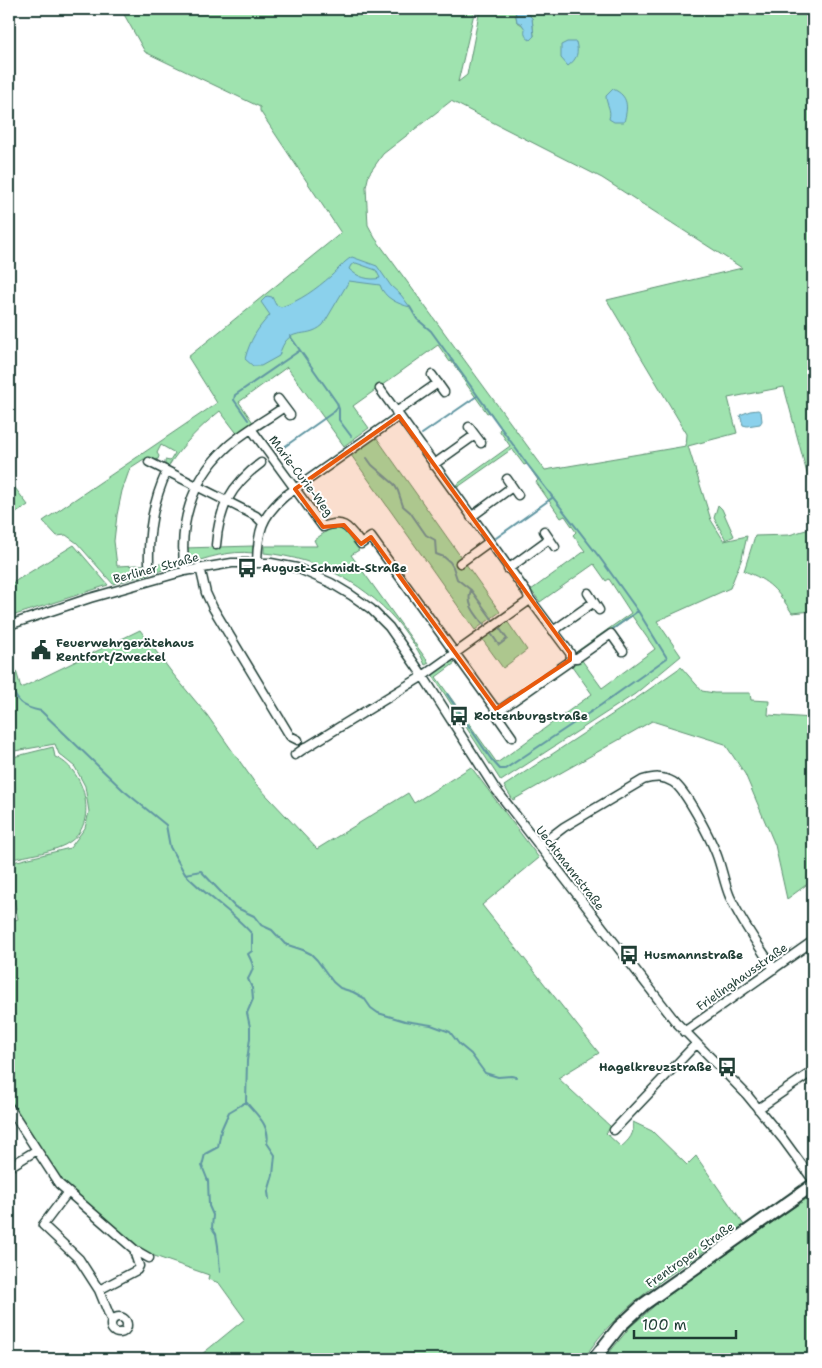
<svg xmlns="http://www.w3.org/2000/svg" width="822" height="1368" font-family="'Shantell Sans',sans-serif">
	<rect width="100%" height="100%" fill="#fff"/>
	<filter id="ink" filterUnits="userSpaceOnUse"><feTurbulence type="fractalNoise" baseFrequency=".02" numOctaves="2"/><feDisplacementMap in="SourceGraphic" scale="10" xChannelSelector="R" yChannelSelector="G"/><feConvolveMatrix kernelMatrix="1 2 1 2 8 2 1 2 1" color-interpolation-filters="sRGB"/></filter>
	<g filter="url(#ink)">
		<!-- green -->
		<path fill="#9fe3af" stroke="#5f9072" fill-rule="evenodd" d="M 121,9 L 475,9 L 458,82 L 467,75 L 480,9 L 517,9 L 515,10 L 517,22 C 523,24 528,32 534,36 L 532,18 L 530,16 L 528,9 L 813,9 L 813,496 L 784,387 L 728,398 L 737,433 L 688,446 L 711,520 L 724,541 L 747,536 L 742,558 L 730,588 L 657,621 L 681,656 L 635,694 L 501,781 L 433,676 L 433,674 L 451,661 L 455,663 L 436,677 L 497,763 L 592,694 L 572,666 L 581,659 L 602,688 L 655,649 L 632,616 L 578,654 L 576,652 L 631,613 L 609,579 L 606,581 L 594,564 L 540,602 L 531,590 L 585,551 L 573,535 L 576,532 L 565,516 L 561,518 L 536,482 L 538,480 L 527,464 L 524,465 L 512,449 L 458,487 L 456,485 L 510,446 L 499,430 L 501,428 L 490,412 L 487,413 L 462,378 L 463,377 L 451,361 L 450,362 L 438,345 L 353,406 L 369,428 L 344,446 L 287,367 L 239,402 L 254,424 L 239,436 L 220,411 C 200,427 182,445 168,467 L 165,466 L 165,460 L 170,461 L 175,453 L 161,445 L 157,453 L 159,456 L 158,459 L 154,460 L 148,458 L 147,461 L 144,459 L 130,468 L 122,491 L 117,515 L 114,541 L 117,566 L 181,563 L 181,565 L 113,584 L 77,543 L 66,535 L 57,536 L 43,521 L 217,403 L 188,357 L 341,233 L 260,111 L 260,107 L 145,52 ZM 451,101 L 602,178 L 742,268 L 607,300 L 687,434 L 686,446 L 545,470 L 375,238 L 368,225 L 366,187 L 369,174 L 383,154 Z
			M 376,437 L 500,612 L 475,630 L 351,455 Z
			M 9,480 L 28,505 L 9,518 Z
			M 718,505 L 722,509 L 734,536 L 726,540 L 714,518 Z
			M 338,528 L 345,532 L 359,550 L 351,555 L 429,663 L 425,665 C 420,652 411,640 403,629 C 369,585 319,558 264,553 L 264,546 L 317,546 L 314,540 L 330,529 Z
			M 813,528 L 813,611 L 792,613 C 778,591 769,580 744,571 L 755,536 L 789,535 Z
			M 74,545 L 108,585 L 9,617 L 9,585 Z
			M 253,546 L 253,553 C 230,550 206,558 185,565 L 184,548 Z
			M 507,621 L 527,650 L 503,668 L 482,639 Z
			M 140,630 L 173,674 L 207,715 L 255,783 L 317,849 L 408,793 L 414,803 L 471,767 L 539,858 L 482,905 L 599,1053 L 558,1078 L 611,1127 L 606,1133 L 621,1147 C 629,1140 635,1134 633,1122 L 652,1131 L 687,1165 L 696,1156 L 744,1225 C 690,1262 618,1302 584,1359 L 196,1359 L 245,1319 L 219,1283 L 208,1279 L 209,1275 L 143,1252 L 75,1196 L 55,1175 L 9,1099 L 9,922 L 18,919 L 9,876 L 9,863 L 70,848 L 85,828 L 89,812 L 85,786 L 75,767 L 59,754 L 55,744 L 9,752 L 9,646 L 21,688 Z
			M 681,667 L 702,691 L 714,693 L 750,693 L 751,700 L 769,701 L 768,715 L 813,718 L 813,880 L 787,899 L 775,845 L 745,774 L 725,744 L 652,721 L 513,800 L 504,786 L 637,698 Z
			M 53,747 L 55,757 C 84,768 99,821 71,841 C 57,852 27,855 9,860 L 9,758 Z
			M 813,1194 L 813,1359 L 604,1359 L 630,1327 L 660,1301 Z"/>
		<!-- water -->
		<path fill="#8bd1ec" stroke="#6096a2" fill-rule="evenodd" d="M 517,9 L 528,9 L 530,16 L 532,18 L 534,36 L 530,40 C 525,37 524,34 525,29 L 521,23 L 517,22 L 515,10 Z
			M 567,42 L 576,42 C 579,53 577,59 568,66 L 561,58 L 561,45 Z
			M 613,89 C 629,96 628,107 624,122 L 614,122 L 609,119 C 612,109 606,105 606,96 Z
			M 352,257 L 377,266 L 391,286 L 401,295 L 410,307 C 398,304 384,298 380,285 L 349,281 L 323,325 C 305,341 288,323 279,356 L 261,366 L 253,366 L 245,359 C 250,340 257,329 270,315 L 261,302 L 267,296 L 272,297 L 276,305 L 281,307 C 300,301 316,289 331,276 C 339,269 343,262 352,257 ZM 356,263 L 376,270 L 380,278 C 370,281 357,277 349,269 L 351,265 Z
			M 758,410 L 761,412 L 762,421 L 760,424 L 747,426 L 743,425 L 740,415 L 750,411 Z"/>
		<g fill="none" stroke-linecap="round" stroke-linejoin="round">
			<!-- stream -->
			<path stroke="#6096a2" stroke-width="2" d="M 410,307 L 417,319 L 431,331 L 527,464 L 600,558 L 638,611 L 667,658 L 601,705 L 505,769 L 500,769 L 491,759 L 447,694
				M 290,336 L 337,403 L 339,409 L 339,420 L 351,436
				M 248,420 L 234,400 L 235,395 L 299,351
				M 422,434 L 477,396
				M 277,452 L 335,411 L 338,406
				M 367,458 L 372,465 L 394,484 L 398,491 L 403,506 L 410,512 L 426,535 L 435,540 L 436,554 L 444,557 L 450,562 L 453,567 L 457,579 L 471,590 C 465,606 478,616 487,629
				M 496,538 L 552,498
				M 471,590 L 495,623
				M 610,631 L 638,611
				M 490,632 L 499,645 L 507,639 L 498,626
				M 9,683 C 17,702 21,707 41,711 L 123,790 L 166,825 L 170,847 L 185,874 L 201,871 L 235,907 L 254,916 L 261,925 L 272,930 L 285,944 L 303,950 L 311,954 L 317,960 L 333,982 L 340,988 L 353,992 L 364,998 L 371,1008 L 378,1013 L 405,1021 L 431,1025 L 450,1032 L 459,1044 L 471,1054 L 485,1073 L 498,1077 L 511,1076 L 516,1077
				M 185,874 C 206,896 232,911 252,934 L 252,951 L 248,954 C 254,966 255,967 248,979 L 252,988 L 253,999 L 247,1013 L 250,1027 L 250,1038 L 247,1061 L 246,1102 L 229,1112 L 221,1130 L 218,1147 L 205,1154 L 202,1166 L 208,1181 L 209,1206 L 213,1215 L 212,1228 L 216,1234 L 218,1246 L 220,1272
				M 246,1102 C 256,1114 271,1126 267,1143 L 275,1155 L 273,1175 L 268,1192 L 269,1199"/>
			<defs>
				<path id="street" d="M 432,375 L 444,392
					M 278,399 L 290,415
					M 396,412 L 438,383
					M 469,427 L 481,443
					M 252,430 L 323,527 C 344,518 349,528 361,544 L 371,537 L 494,707 L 498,710 L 503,708 L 569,662 L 571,658 L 570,653 L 529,598
					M 149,462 L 256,516 L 263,523
					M 433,465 L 475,435
					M 507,479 L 518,495
					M 471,517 L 512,487
					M 544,531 L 555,547
					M 216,545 C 219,508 231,485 261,463
					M 257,562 C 258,531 261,517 285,496 L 399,416
					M 149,563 C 148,530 153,501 167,471
					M 460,563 L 489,542
					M 200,567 L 206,593 L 213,608 L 290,736 L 298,740
					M 508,569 L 549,539
					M 185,571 C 178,526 191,481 225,449 C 241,433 265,421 284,407
					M 588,593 L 599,610
					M 9,625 L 90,598 L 185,571 L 232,563 L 271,563 L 297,568 L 331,583 L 351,595 L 371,609 L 389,627 L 423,676 L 494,787 L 675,1021 L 747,1095 L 783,1139 L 813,1180
					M 553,631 L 594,602
					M 571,658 L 577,658 L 611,634 L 623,651
					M 498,710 L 498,717 L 512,737
					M 295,755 L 302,750 L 423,676 L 527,602 L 529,598 L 527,593 L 380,389
					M 539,846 L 564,827 L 643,780 C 654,777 663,776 673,782 C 686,790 710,838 716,853 C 722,868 724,883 730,897 C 742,923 759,946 774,969
					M 684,1032 L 813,941
					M 9,1107 L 59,1184 L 135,1250 L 149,1258
					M 758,1109 L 813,1071
					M 614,1130 L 696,1044
					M 9,1167 L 37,1150
					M 68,1192 L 43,1225 L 79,1259 L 99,1290 L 110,1317 L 113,1319
					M 99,1290 L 137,1270 L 139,1266 L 135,1254 L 135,1250
					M111 1325a8 8 0 1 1 16 0a8 8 0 1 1-16 0Z"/>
				<path id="secondary" d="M 594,1359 L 619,1327 L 644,1304 L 813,1185"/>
			</defs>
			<!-- street casing -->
			<use href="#street" stroke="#1f3d34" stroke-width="11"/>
			<!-- secondary casing -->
			<use href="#secondary" stroke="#1f3d34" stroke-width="15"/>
			<!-- street -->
			<use href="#street" stroke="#fff" stroke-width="8"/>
			<!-- secondary -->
			<use href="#secondary" stroke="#fff" stroke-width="11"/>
		</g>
	</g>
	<!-- marked area -->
	<path fill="#e8590c" fill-opacity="0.2" stroke="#e8590c" stroke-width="4" stroke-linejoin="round" d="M 399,416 L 570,653 L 570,660 L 496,709 L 371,537 L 361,544 L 344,525 L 323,527 L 295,489 Z"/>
	<!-- icons -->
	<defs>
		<symbol id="bus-bare" viewBox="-9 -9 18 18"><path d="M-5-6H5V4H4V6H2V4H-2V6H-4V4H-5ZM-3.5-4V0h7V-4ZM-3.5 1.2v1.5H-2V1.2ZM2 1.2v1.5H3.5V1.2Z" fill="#1f3d34" stroke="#fff" stroke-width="2.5" paint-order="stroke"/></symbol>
		<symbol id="civic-bare" viewBox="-9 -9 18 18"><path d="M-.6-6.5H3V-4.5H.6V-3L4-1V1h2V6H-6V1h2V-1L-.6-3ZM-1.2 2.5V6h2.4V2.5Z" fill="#1f3d34" stroke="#fff" stroke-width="2.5" paint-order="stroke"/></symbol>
	</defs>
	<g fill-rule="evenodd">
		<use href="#bus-bare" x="233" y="554" width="28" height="28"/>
		<use href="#civic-bare" x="27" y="636" width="28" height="28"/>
		<use href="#bus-bare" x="445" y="702" width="28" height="28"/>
		<use href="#bus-bare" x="615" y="941" width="28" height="28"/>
		<use href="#bus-bare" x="713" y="1053" width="28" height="28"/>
	</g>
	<g text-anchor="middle" stroke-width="4" stroke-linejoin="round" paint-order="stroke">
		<!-- street labels -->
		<g font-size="12" fill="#1f3d34" stroke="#fff">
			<text transform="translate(301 476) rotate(53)" y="4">Marie-Curie-Weg</text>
			<text transform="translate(156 568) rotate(-15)" y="4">Berliner Straße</text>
			<text transform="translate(570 868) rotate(52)" y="4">Uechtmannstraße</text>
			<text transform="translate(742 977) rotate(-35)" y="4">Frielinghausstraße</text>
			<text transform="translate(690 1255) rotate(-35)" y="4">Frentroper Straße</text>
		</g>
		<!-- poi labels -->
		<g font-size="12" font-weight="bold" fill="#1f3d34" stroke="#fff" text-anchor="start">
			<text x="262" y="572">August-Schmidt-Straße</text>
			<text x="56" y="647">Feuerwehrgerätehaus<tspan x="56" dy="14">Rentfort/Zweckel</tspan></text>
			<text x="474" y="720">Rottenburgstraße</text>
			<text x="644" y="959">Husmannstraße</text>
			<text x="712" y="1071" text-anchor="end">Hagelkreuzstraße</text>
		</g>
	</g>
	<!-- margin -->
	<rect width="822" height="1368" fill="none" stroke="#fff" stroke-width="30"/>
	<rect x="15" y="15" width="792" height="1338" fill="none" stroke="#1f3d34" stroke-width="2" filter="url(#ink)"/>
	<!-- scale -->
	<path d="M634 1330v8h102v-8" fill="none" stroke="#1f3d34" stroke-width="2.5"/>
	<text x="642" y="1330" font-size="15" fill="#1f3d34" stroke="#ffffff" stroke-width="4" paint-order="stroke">100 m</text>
</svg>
